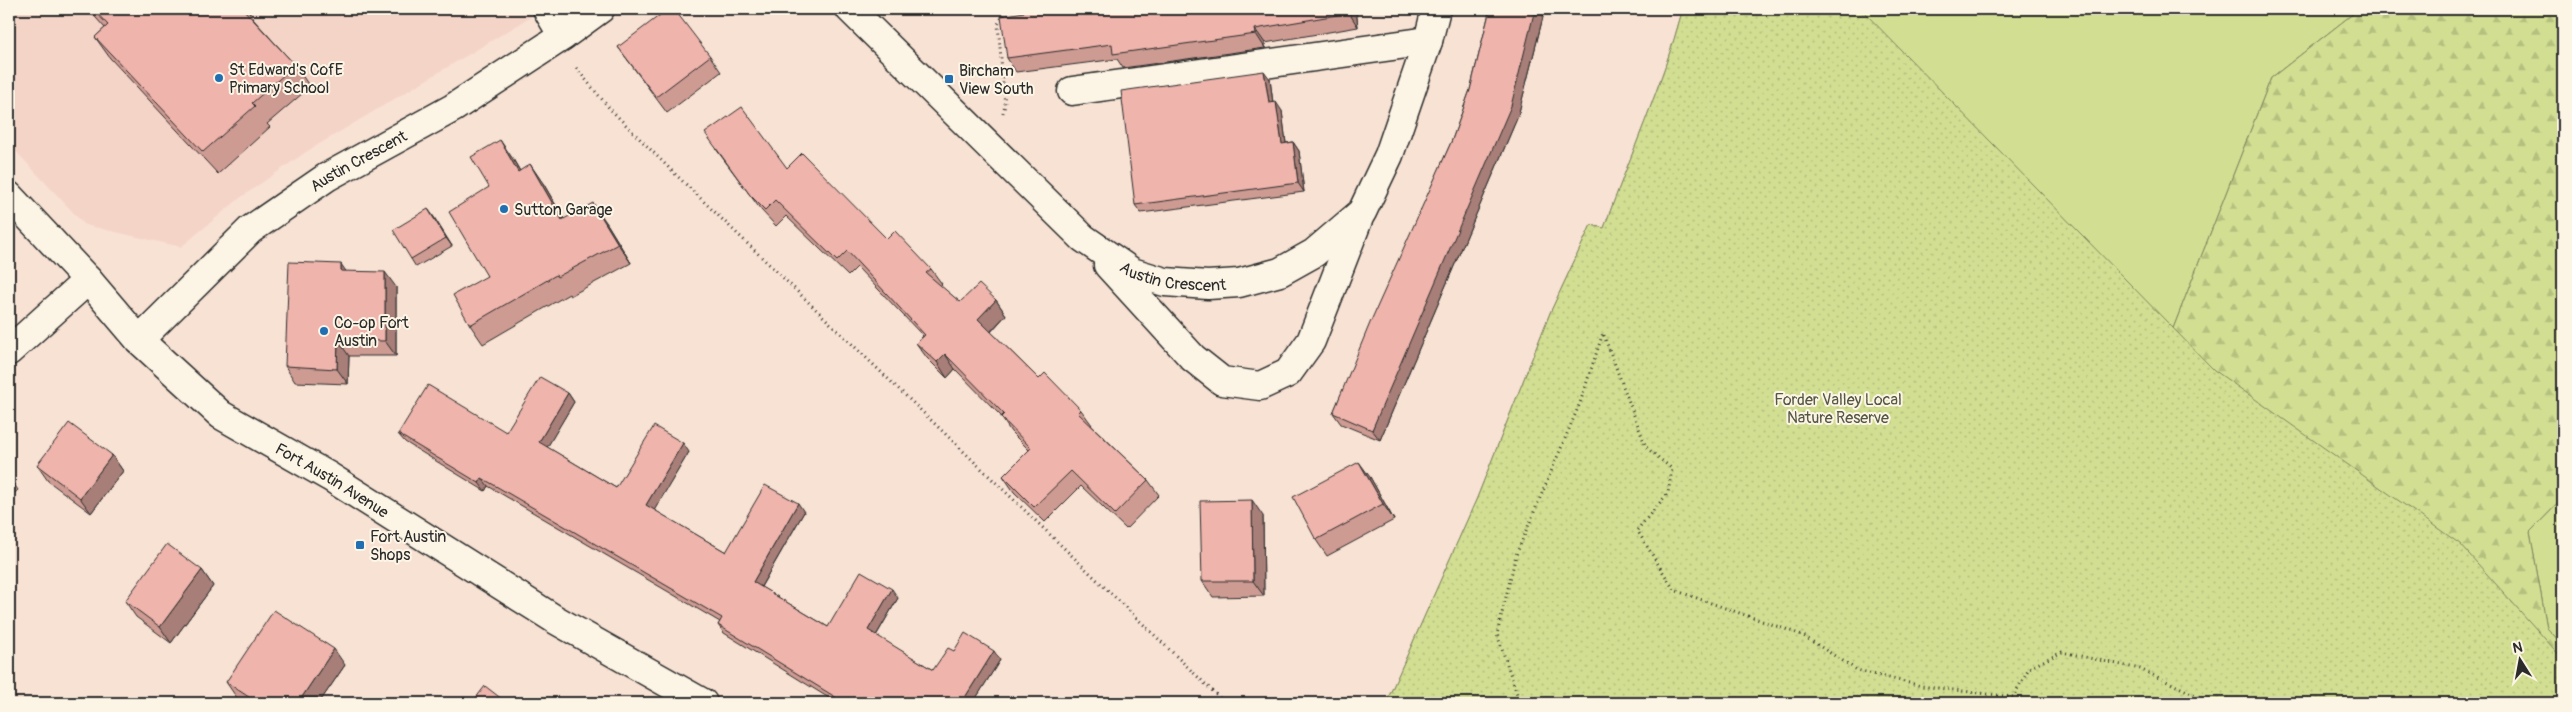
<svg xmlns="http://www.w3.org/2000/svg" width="2572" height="712" font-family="Pangolin,sans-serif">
	<defs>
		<pattern id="forest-firs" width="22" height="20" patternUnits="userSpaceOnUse" patternTransform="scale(1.25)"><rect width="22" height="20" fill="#d2df92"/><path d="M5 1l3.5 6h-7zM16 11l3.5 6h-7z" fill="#b4c07e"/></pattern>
		<pattern id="park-dots" width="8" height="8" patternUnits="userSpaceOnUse" patternTransform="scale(1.25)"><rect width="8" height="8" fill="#d2df92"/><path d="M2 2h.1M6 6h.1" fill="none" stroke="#b4c07e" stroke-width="1.8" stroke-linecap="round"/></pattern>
	</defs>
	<rect width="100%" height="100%" fill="#f8e2d4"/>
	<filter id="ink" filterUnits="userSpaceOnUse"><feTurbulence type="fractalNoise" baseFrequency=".02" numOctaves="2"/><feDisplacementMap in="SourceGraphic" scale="10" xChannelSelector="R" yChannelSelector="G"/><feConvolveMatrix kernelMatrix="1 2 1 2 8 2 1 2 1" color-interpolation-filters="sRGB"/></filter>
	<g filter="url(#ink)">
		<!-- built -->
		<path fill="#f5d4c8" d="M 9,9 L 539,9 L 541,11 L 306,152 L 240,198 L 181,247 L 85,225 L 9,144 Z"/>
		<!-- green -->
		<path fill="#d2df92" stroke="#7e855e" d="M 1694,9 L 2359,9 L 2271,78 L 2149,390 L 1386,703 L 1477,498 L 1550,313 L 1591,225 L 1604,228 C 1630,156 1662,86 1682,12 L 1693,13 Z
			M 2563,498 L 2563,645 L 2547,628 L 2530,532 Z"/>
		<!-- forest -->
		<path fill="url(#forest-firs)" stroke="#7e855e" d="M 2359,9 L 2563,9 L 2563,498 L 2530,532 L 2547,628 L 2563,645 L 2563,703 L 1579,703 L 2149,390 L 2271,78 Z"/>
		<!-- park -->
		<path fill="url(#park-dots)" stroke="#7e855e" d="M 1694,9 L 1861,9 L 2214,370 L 2460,544 L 2563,659 L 2563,703 L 1386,703 L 1477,498 L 1550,313 L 1591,225 L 1604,228 C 1630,156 1662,86 1682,12 L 1693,13 Z"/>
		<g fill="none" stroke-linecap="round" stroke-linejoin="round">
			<defs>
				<g id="minor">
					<path d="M 547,9 L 563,36"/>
					<path id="s1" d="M 850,9 L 1083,238 L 1132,272 L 1165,282 L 1208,285 L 1239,283 L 1280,272 L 1314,253 L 1362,212 L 1389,155 L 1428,41 L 1436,9"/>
					<path d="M 1072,91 L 1428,41"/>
					<path id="s2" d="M 9,196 L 88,280 L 139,340 L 221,415 L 330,477 L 556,620 L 703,703"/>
					<path d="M 1108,265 L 1193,358 L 1222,381 L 1260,386 L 1288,373 L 1311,341 L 1360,215"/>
					<path id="s3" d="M 139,340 L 250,230 L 327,177 L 453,108 L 563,36 L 600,9"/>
					<path d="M 9,351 L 88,280"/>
				</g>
			</defs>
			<!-- minor casing -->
			<use href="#minor" stroke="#2b2b2b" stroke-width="31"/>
			<!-- path -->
			<path stroke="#2b2b2b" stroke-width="3" stroke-dasharray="1 4" stroke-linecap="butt" d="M 576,68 L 610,109 L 671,170 L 1225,703
				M 1003,113 L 1005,105 L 998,24 L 1007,9
				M 1520,703 L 1497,634 L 1516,555 L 1580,403 L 1603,333 L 1646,447 L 1672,469 L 1668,493 L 1637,530 L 1674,590 L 1802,635 L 1857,670 L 1921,686 L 2013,697 L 2029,668 L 2062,652 L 2140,669 L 2213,703"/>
			<!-- minor -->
			<use href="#minor" stroke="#fcf5e5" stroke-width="28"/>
		</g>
		<!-- wall -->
		<path fill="#ce9b93" stroke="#2b2b2b" d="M 88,9 L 247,9 L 254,19 L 253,19 L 295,65 L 310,87 L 267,124 L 270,127 L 218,174 L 110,58 L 95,37 L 105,28 Z
			M 1023,9 L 1356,9 L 1358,27 L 1265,43 L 1265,48 L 1123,68 L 1117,59 L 1016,72 L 1007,58 L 1024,12 Z
			M 1490,9 L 1569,9 L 1568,13 L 1545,9 L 1518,116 L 1380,440 L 1341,424 L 1333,413 L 1452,140 L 1470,90 Z
			M 618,47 L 710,56 L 721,72 L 667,113 Z
			M 1270,79 L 1273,103 L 1282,111 L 1286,143 L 1293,142 L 1299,151 L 1304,192 L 1141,213 L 1135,205 Z
			M 716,149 L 787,168 L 887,239 L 931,269 L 942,284 L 940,286 L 960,302 L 996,300 L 1006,315 L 991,332 L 1039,379 L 1081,410 L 1092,425 L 1091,425 L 1148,480 L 1159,495 L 1126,529 L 1081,486 L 1045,522 L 1014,492 L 1003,476 L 1029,450 L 1011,432 L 1001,417 L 1001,416 L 955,369 L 947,378 L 927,358 L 916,343 L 923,336 L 857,267 L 848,276 L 786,216 L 776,226 L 761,210 Z
			M 513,159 L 520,171 L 543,183 L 564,219 L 606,222 L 631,263 L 570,296 L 569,294 L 483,344 L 470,325 L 487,276 L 489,187 Z
			M 428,209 L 452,246 L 416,267 L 411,259 Z
			M 396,287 L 396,356 L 349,356 L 348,384 L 295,382 L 285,366 Z
			M 568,393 L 574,402 L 547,447 L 616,488 L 689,452 L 654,510 L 726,552 L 804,512 L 761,587 L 828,627 L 898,598 L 876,636 L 933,670 L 954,651 L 1000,660 L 973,703 L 837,703 L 724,633 L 718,625 L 720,622 L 488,486 L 485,491 L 405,442 L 398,434 L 506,432 Z
			M 112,455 L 123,471 L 91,513 L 48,481 L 37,465 Z
			M 9,477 L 18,490 L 9,498 Z
			M 1370,477 L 1394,520 L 1327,556 L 1316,540 Z
			M 1263,516 L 1264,596 L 1213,597 L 1202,581 Z
			M 202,570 L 213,586 L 171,643 L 136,617 L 125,601 Z
			M 345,665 L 319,703 L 245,703 L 237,698 L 226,682 Z"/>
		<!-- shaded-wall -->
		<path fill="#a77e78" stroke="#2b2b2b" d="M 1348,9 L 1356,9 L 1358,27 L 1349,13 Z
			M 1535,9 L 1545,9 L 1518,116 L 1380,440 L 1372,430 Z
			M 1565,9 L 1569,9 L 1568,13 Z
			M 1255,29 L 1265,43 L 1265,48 L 1256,34 Z
			M 1264,71 L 1270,79 L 1274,112 L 1269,103 Z
			M 1276,102 L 1282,111 L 1287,152 L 1282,144 Z
			M 500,140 L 513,159 L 531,191 L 518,172 Z
			M 1293,142 L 1299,151 L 1304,192 L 1298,183 Z
			M 530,164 L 543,183 L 575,239 L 562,220 Z
			M 593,203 L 606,222 L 631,263 L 618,244 Z
			M 428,209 L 434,217 L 452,246 L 446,238 Z
			M 341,264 L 352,280 L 341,271 Z
			M 385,272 L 396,287 L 396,356 L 385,341 Z
			M 996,300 L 1006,315 L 988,334 L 978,319 Z
			M 338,340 L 349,356 L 348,384 L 337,369 Z
			M 945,354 L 955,369 L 947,378 L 937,362 Z
			M 568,393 L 574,402 L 545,451 L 539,442 Z
			M 683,443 L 689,452 L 652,514 L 646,505 Z
			M 112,455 L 123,471 L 91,513 L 80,498 Z
			M 1359,462 L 1370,477 L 1394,520 L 1383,504 Z
			M 482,478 L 488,486 L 485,491 L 479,483 Z
			M 1252,500 L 1263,516 L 1264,596 L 1253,581 Z
			M 798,503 L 804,512 L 759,590 L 753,582 Z
			M 202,570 L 213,586 L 171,643 L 160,627 Z
			M 892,589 L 898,598 L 874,639 L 868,630 Z
			M 334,649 L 345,665 L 319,703 L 298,703 Z
			M 994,651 L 1000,660 L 973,703 L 967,703 L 964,699 Z"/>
		<!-- building -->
		<path fill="#efb4ab" stroke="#2b2b2b" d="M 93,9 L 243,9 L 295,65 L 252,103 L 255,106 L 203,152 L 95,37 L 108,25 Z
			M 668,9 L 674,9 L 710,56 L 656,97 L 618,47 Z
			M 1023,9 L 1348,9 L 1349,13 L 1255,29 L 1256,34 L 1113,54 L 1112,44 L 1007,58 L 1001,16 L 1024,12 Z
			M 1490,9 L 1535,9 L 1511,106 L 1372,430 L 1333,413 L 1370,323 L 1452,140 L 1470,90 Z
			M 1264,71 L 1269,103 L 1276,102 L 1282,144 L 1293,142 L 1298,183 L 1135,205 L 1121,91 Z
			M 742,107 L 787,168 L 802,153 L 887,239 L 895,231 L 931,269 L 926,273 L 960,302 L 979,284 L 996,300 L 978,319 L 1039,379 L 1045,373 L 1081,410 L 1078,413 L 1148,480 L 1115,514 L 1071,471 L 1034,507 L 1003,476 L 1031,448 L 1001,417 L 1004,414 L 945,354 L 937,362 L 916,343 L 925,335 L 847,251 L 837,261 L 775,200 L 765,210 L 750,195 L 705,133 Z
			M 500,140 L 518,172 L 530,164 L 562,220 L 593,203 L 618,244 L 557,277 L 556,275 L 470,325 L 453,295 L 487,276 L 449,212 L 489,187 L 471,157 Z
			M 428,209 L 446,238 L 411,259 L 393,230 Z
			M 289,262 L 341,264 L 341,271 L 385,272 L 385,341 L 338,340 L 337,369 L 285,366 Z
			M 540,377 L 568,393 L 539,442 L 616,488 L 654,426 L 683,443 L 646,505 L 726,552 L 765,485 L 798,503 L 753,582 L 828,627 L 861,571 L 892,589 L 868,630 L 933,670 L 948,648 L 954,651 L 965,633 L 994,651 L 964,699 L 972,703 L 845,703 L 718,625 L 722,618 L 482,478 L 479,483 L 398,434 L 428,385 L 506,432 Z
			M 69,423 L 112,455 L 80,498 L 37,465 Z
			M 1359,462 L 1383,504 L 1316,540 L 1293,497 Z
			M 1252,500 L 1253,581 L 1202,581 L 1200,501 Z
			M 167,544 L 202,570 L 160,627 L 125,601 Z
			M 274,610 L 334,649 L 298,703 L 258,703 L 226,682 Z
			M 485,686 L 507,703 L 472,703 Z"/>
	</g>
	<!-- markers -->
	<g fill="#1f6fb2" stroke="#fcf5e5" stroke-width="2">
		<circle cx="219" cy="78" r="5"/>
		<rect x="944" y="74" width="10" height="10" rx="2.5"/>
		<circle cx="504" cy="209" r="5"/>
		<circle cx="324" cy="331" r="5"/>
		<rect x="355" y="540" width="10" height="10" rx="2.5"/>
	</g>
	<g text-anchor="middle" stroke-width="4" stroke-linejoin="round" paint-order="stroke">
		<!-- poi labels -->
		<g font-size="16" fill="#2b2b2b" stroke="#fcf5e5" text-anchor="start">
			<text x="229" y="75">St Edward's CofE<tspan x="229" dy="18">Primary School</tspan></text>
			<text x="959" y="76">Bircham<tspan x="959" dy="18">View South</tspan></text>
			<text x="514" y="215">Sutton Garage</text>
			<text x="334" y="328">Co-op Fort<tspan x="334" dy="18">Austin</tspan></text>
			<text x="370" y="542">Fort Austin<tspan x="370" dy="18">Shops</tspan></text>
		</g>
		<!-- street labels -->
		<g font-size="16" fill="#2b2b2b" stroke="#fcf5e5">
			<text dy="6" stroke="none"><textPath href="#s3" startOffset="285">Austin Crescent</textPath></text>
			<text dy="6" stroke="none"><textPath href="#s1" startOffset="428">Austin Crescent</textPath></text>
			<text dy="6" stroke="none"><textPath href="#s2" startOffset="434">Fort Austin Avenue</textPath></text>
		</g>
		<!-- park labels -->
		<g font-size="16" fill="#555845" stroke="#fcf5e5">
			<text x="1838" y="405">Forder Valley Local<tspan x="1838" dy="18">Nature Reserve</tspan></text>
		</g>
	</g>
	<!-- margin -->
	<rect width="2572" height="712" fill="none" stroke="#fcf5e5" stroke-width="30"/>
	<rect x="15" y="15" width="2542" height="682" fill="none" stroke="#2b2b2b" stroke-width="2" filter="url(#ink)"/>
	<!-- north arrow -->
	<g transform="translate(2520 660) rotate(349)" stroke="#fcf5e5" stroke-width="4" paint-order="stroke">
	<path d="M0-4L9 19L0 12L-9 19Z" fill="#2b2b2b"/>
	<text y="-8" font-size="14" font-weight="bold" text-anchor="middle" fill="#2b2b2b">N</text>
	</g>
</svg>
